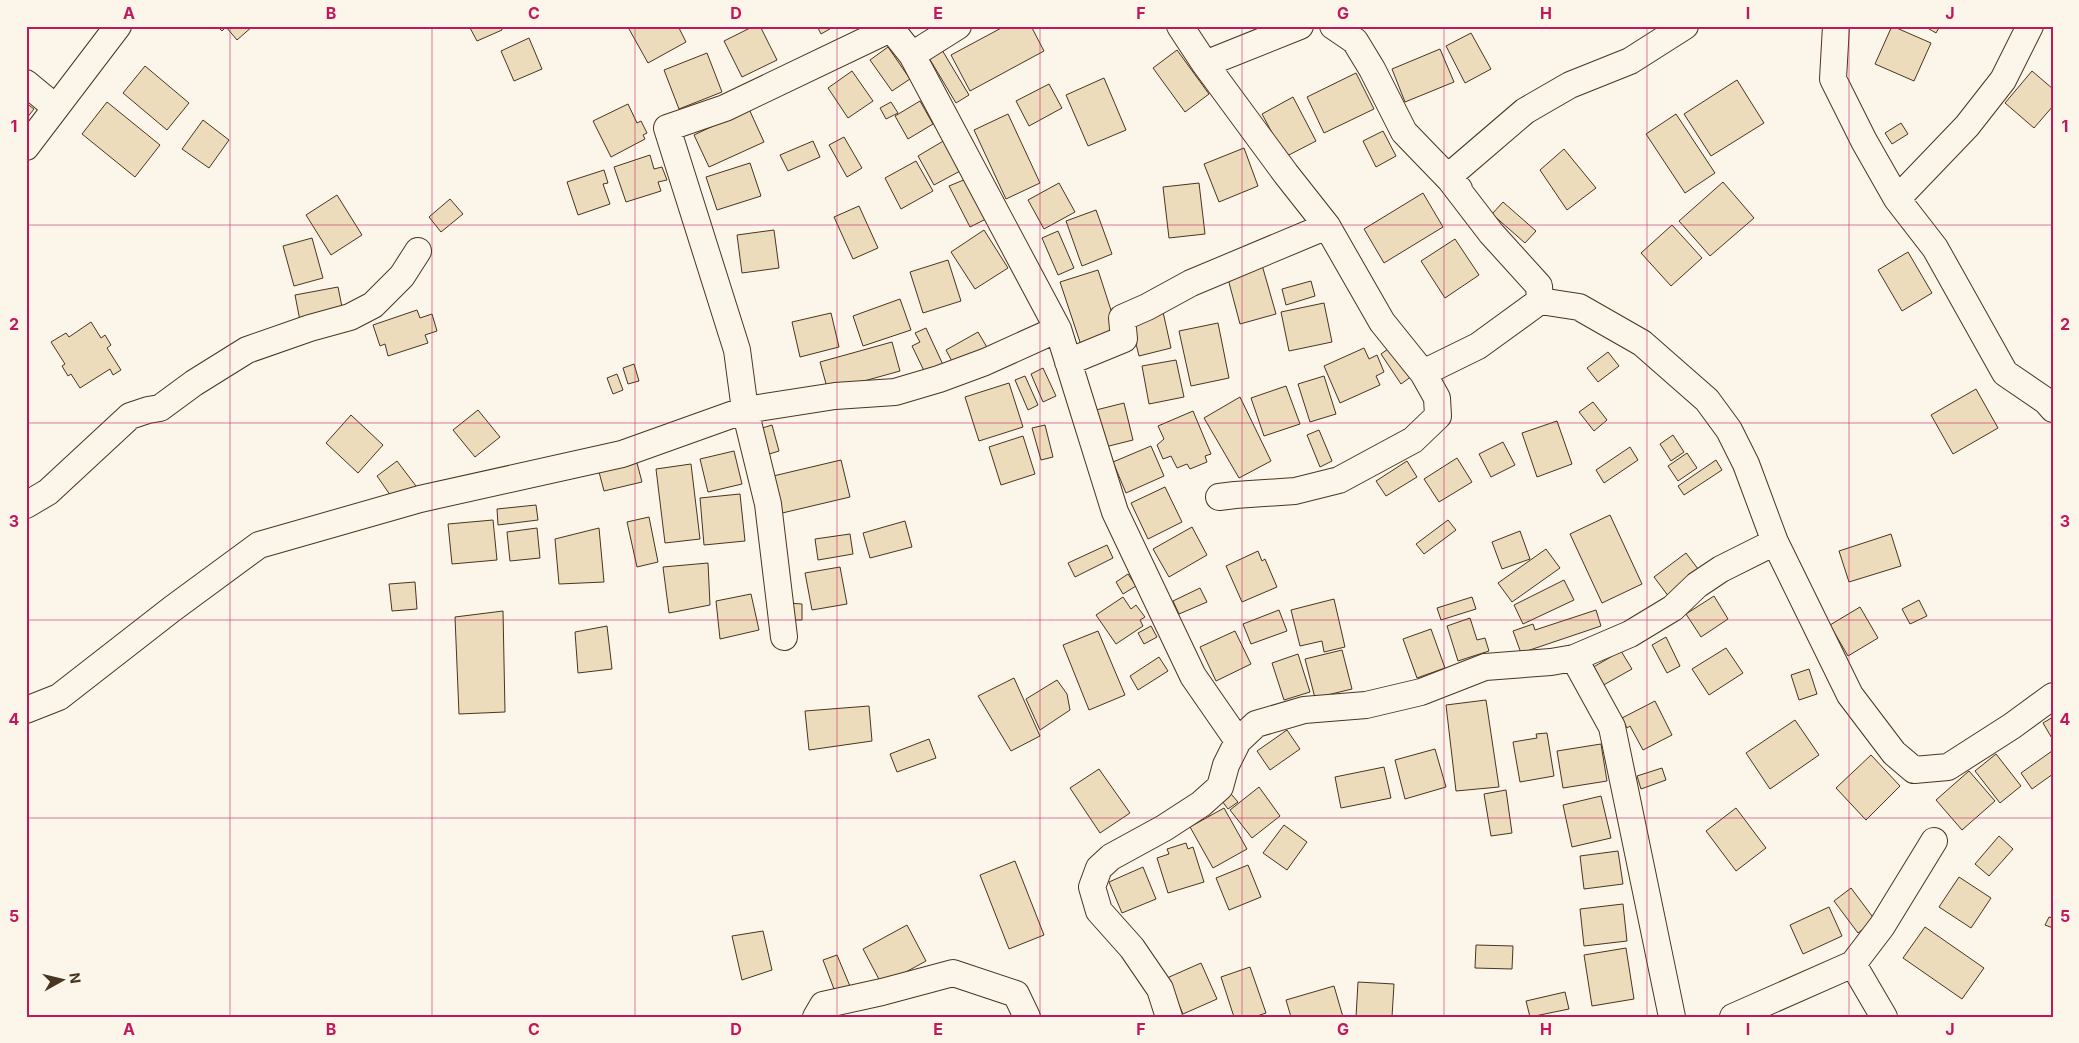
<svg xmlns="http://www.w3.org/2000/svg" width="2079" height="1043" font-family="Inter,sans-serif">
	<rect width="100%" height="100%" fill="#fbf6e9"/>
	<!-- building -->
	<path fill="#ecdcbc" stroke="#4a3520" d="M 217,26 L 253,26 L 237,40 L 226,27 L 222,31 Z
		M 469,26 L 501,26 L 502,30 L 477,41 Z
		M 633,26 L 678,26 L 686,42 L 648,63 L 629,29 Z
		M 754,26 L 760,26 L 777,60 L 742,77 L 724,41 Z
		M 817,26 L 835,26 L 821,34 Z
		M 1005,26 L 1031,26 L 1044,51 L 970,91 L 951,55 Z
		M 1892,26 L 1931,43 L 1914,81 L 1875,64 Z
		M 1924,26 L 1940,26 L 1936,33 Z
		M 1471,33 L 1491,69 L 1465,83 L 1446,46 Z
		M 529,38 L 542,69 L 514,81 L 501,51 Z
		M 888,47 L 910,79 L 892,91 L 870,60 Z
		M 1440,49 L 1454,82 L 1405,102 L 1392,69 Z
		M 942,50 L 969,95 L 956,103 L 929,58 Z
		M 1177,50 L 1209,94 L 1185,112 L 1153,68 Z
		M 707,53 L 722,92 L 679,109 L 664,70 Z
		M 145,66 L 189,103 L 167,130 L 123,93 Z
		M 852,71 L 873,101 L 848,118 L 828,88 Z
		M 2032,71 L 2053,89 L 2053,106 L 2034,128 L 2005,103 Z
		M 1356,73 L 1374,109 L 1324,133 L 1307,97 Z
		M 1104,78 L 1126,130 L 1088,146 L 1066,95 Z
		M 1737,80 L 1764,123 L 1711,156 L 1684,114 Z
		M 1049,84 L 1062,108 L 1029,126 L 1016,101 Z
		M 1293,97 L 1316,141 L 1285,157 L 1262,114 Z
		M 920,101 L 933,124 L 908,139 L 895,116 Z
		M 107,102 L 160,145 L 135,177 L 82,134 Z
		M 891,102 L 898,113 L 886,119 L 880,108 Z
		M 26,103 L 34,109 L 26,119 Z
		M 628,104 L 637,123 L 641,121 L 647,133 L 643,135 L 645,139 L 611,157 L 593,121 Z
		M 749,109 L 764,142 L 709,167 L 694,135 Z
		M 1008,114 L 1040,183 L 1006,199 L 974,130 Z
		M 1676,114 L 1715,173 L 1685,193 L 1646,134 Z
		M 203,120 L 229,140 L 209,168 L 182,149 Z
		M 1901,123 L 1908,134 L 1892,144 L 1885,133 Z
		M 1383,131 L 1396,156 L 1376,167 L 1363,141 Z
		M 844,137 L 862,168 L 847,177 L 829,145 Z
		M 945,140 L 962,170 L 934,185 L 918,156 Z
		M 813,141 L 820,157 L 788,171 L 780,155 Z
		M 1244,148 L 1258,186 L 1219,202 L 1204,164 Z
		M 1564,149 L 1596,188 L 1567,210 L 1540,170 Z
		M 650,155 L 654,169 L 662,167 L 667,180 L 658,182 L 661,191 L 626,202 L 614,167 Z
		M 916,161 L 933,191 L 901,209 L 885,178 Z
		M 750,163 L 761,196 L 717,210 L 706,177 Z
		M 604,170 L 608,183 L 603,184 L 610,204 L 578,215 L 567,182 Z
		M 966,179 L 986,219 L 970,227 L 949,186 Z
		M 1723,182 L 1754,218 L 1710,256 L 1679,221 Z
		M 1059,183 L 1075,212 L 1044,229 L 1028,200 Z
		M 1199,183 L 1205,234 L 1169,238 L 1163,187 Z
		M 1423,193 L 1443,227 L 1384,263 L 1364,229 Z
		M 337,195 L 362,235 L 331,255 L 306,215 Z
		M 450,199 L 463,214 L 441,232 L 429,217 Z
		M 1503,202 L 1536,231 L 1525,243 L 1492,214 Z
		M 859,206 L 878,248 L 853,259 L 834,217 Z
		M 1096,210 L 1112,254 L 1082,266 L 1066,221 Z
		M 1672,225 L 1702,258 L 1671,286 L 1641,253 Z
		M 774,230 L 779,268 L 742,273 L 737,235 Z
		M 984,230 L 1008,268 L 975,289 L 951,252 Z
		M 1058,231 L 1074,268 L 1058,275 L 1042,238 Z
		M 312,238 L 323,278 L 294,286 L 283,246 Z
		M 1455,239 L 1479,275 L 1445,298 L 1421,261 Z
		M 1908,252 L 1932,293 L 1902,311 L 1878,270 Z
		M 948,260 L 961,301 L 923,313 L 910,272 Z
		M 1262,265 L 1276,314 L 1240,324 L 1227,275 Z
		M 1098,270 L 1119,335 L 1082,348 L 1060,282 Z
		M 1311,281 L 1315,296 L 1286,305 L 1282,289 Z
		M 338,287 L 344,317 L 301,326 L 295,295 Z
		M 900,299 L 911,330 L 863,346 L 853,316 Z
		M 1324,303 L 1332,342 L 1289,351 L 1281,312 Z
		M 417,310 L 420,318 L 432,314 L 437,331 L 425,335 L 428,343 L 388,356 L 385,344 L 380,346 L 373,325 Z
		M 1163,312 L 1171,348 L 1139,356 L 1130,319 Z
		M 831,313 L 839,347 L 800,357 L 792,322 Z
		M 91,322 L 101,338 L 105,335 L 111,345 L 107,348 L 121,370 L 113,375 L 110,369 L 80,388 L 71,374 L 68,376 L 62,366 L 65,364 L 51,342 L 66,333 L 69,337 Z
		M 1218,323 L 1229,378 L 1191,386 L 1179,331 Z
		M 926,328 L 945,369 L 927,377 L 912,346 L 920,342 L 915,333 Z
		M 978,332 L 988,349 L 955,367 L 946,350 Z
		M 892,342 L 900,371 L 828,391 L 820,362 Z
		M 1392,346 L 1412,376 L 1401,384 L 1381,354 Z
		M 1364,348 L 1369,359 L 1377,355 L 1384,372 L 1376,376 L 1380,385 L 1340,403 L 1324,366 Z
		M 1608,352 L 1619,366 L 1598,382 L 1587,368 Z
		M 1176,360 L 1184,397 L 1149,404 L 1142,366 Z
		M 634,364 L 639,381 L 628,384 L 623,368 Z
		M 1043,368 L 1056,396 L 1043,402 L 1031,374 Z
		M 617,374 L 623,390 L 613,394 L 607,378 Z
		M 1025,376 L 1038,405 L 1028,410 L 1015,380 Z
		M 1324,376 L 1336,414 L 1310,422 L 1298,384 Z
		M 1009,383 L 1023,427 L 979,441 L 965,397 Z
		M 1286,386 L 1300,424 L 1264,436 L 1251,398 Z
		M 1976,389 L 1998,428 L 1953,454 L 1931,415 Z
		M 1240,397 L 1271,461 L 1239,478 L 1204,418 Z
		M 1593,402 L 1607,420 L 1594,431 L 1579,412 Z
		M 1124,403 L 1133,440 L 1101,448 L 1092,411 Z
		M 478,410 L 500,437 L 475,457 L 453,430 Z
		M 1193,411 L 1211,454 L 1205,456 L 1207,462 L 1190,469 L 1187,464 L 1177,468 L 1171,456 L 1163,459 L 1157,445 L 1164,439 L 1158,426 Z
		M 351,415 L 383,445 L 358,473 L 326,443 Z
		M 1557,421 L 1572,464 L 1537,477 L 1522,433 Z
		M 772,425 L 779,451 L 763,456 L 756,430 Z
		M 1045,425 L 1053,457 L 1041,460 L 1032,428 Z
		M 1319,430 L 1332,461 L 1320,467 L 1307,435 Z
		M 1673,435 L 1684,452 L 1671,461 L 1660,444 Z
		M 1023,436 L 1035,474 L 1001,485 L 989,447 Z
		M 1503,442 L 1515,465 L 1491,477 L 1479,454 Z
		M 1151,446 L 1164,476 L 1126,493 L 1113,462 Z
		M 1630,447 L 1638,460 L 1604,483 L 1596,470 Z
		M 734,451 L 742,484 L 708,492 L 700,459 Z
		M 1687,453 L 1697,468 L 1678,481 L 1668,466 Z
		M 1457,458 L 1472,482 L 1439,502 L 1424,479 Z
		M 841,460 L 850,497 L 778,514 L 769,477 Z
		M 1716,460 L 1722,470 L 1684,495 L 1678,486 Z
		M 397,461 L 416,486 L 395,502 L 377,476 Z
		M 1407,461 L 1417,477 L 1386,496 L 1376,481 Z
		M 637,463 L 642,482 L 604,491 L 599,472 Z
		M 691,464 L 700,539 L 665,543 L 656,469 Z
		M 1165,487 L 1182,522 L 1148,539 L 1131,503 Z
		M 740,494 L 745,541 L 704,545 L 700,498 Z
		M 536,505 L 538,520 L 498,525 L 497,509 Z
		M 1610,515 L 1642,584 L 1602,603 L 1570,534 Z
		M 649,517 L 658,562 L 637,567 L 627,522 Z
		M 493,520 L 497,560 L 452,564 L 448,524 Z
		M 1448,520 L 1456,530 L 1424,554 L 1416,544 Z
		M 905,521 L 912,547 L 870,558 L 863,533 Z
		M 1192,527 L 1207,555 L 1169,577 L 1153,549 Z
		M 537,528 L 540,558 L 510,561 L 507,532 Z
		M 599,528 L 604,582 L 559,584 L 555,539 Z
		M 1520,531 L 1530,559 L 1502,569 L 1492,542 Z
		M 850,534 L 853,554 L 818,560 L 815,539 Z
		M 1891,534 L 1901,566 L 1849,582 L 1839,551 Z
		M 1107,545 L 1113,558 L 1075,577 L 1068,563 Z
		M 1546,549 L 1560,568 L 1512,602 L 1498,583 Z
		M 1258,551 L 1262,561 L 1265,559 L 1277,587 L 1242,602 L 1226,566 Z
		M 1686,553 L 1701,573 L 1669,597 L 1654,577 Z
		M 708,563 L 710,605 L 669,613 L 663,567 Z
		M 840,567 L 847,604 L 812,610 L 805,573 Z
		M 1128,574 L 1136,586 L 1123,594 L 1116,582 Z
		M 1564,580 L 1574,600 L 1523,624 L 1514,605 Z
		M 415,582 L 417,609 L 392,611 L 389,584 Z
		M 1200,588 L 1207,602 L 1179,614 L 1173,601 Z
		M 751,594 L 759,630 L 720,639 L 716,601 Z
		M 1714,596 L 1728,619 L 1701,637 L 1686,614 Z
		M 1123,597 L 1131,609 L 1136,605 L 1145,617 L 1140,620 L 1143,626 L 1116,644 L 1096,615 Z
		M 1472,597 L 1476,609 L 1441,620 L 1437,608 Z
		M 1334,599 L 1345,647 L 1324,652 L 1322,641 L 1300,646 L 1291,610 Z
		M 1919,600 L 1927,616 L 1910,624 L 1902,609 Z
		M 788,603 L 802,604 L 802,620 L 788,620 Z
		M 1860,607 L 1878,638 L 1848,656 L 1830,625 Z
		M 1279,610 L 1287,631 L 1251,644 L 1243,624 Z
		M 1596,610 L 1601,626 L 1521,653 L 1513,631 L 1533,624 L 1535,630 Z
		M 503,611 L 505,712 L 459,714 L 455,617 Z
		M 1470,618 L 1477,640 L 1485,638 L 1489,651 L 1458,661 L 1447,626 Z
		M 607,626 L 612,669 L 578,673 L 575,632 Z
		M 1151,626 L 1157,637 L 1144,644 L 1138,633 Z
		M 1431,629 L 1445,668 L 1417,678 L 1403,639 Z
		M 1098,631 L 1125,695 L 1089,710 L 1063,645 Z
		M 1235,631 L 1251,664 L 1216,681 L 1200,647 Z
		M 1666,637 L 1680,666 L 1667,673 L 1652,645 Z
		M 1726,648 L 1743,673 L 1709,695 L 1692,669 Z
		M 1342,650 L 1352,689 L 1315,698 L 1305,659 Z
		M 1621,651 L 1632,669 L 1600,687 L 1590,669 Z
		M 1298,654 L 1310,692 L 1284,700 L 1272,663 Z
		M 1159,657 L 1168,671 L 1138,690 L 1130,676 Z
		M 1809,669 L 1817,694 L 1799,700 L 1791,675 Z
		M 1014,678 L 1040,736 L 1011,751 L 978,696 Z
		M 1057,680 L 1067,694 L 1070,710 L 1040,730 L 1026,699 Z
		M 1486,700 L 1499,787 L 1456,791 L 1446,705 Z
		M 1655,701 L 1672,735 L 1643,750 L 1630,726 L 1627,728 L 1622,718 Z
		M 869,706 L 872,741 L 809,750 L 805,711 Z
		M 2053,717 L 2053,740 L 2043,723 Z
		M 1795,720 L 1819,755 L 1770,789 L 1746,753 Z
		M 1287,730 L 1300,749 L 1270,770 L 1257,751 Z
		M 1547,733 L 1554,776 L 1520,782 L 1513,742 L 1537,738 L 1536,734 Z
		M 929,739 L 936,758 L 897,772 L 890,754 Z
		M 1601,744 L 1607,781 L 1563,788 L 1557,751 Z
		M 1435,749 L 1446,787 L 1405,799 L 1395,760 Z
		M 2052,751 L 2053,774 L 2032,789 L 2021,773 Z
		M 1996,754 L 2021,786 L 2000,803 L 1975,771 Z
		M 1871,755 L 1900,786 L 1866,820 L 1836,788 Z
		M 1384,767 L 1391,798 L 1341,808 L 1335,777 Z
		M 1662,768 L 1666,780 L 1641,789 L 1637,776 Z
		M 1099,769 L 1130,813 L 1100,833 L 1070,788 Z
		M 1969,771 L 1995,801 L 1962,830 L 1936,800 Z
		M 1259,787 L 1280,816 L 1252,838 L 1230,810 Z
		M 1506,790 L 1512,833 L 1491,836 L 1484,794 Z
		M 1231,794 L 1238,802 L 1228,809 L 1222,801 Z
		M 1601,796 L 1611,838 L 1572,847 L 1563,805 Z
		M 1224,808 L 1247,849 L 1213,868 L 1190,827 Z
		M 1736,808 L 1766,848 L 1736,871 L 1706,831 Z
		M 1284,825 L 1307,842 L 1287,870 L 1263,853 Z
		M 1999,836 L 2013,849 L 1989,876 L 1975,864 Z
		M 1186,843 L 1188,849 L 1193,847 L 1204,882 L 1168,893 L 1157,858 L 1169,854 L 1167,849 Z
		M 1618,851 L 1623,884 L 1584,889 L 1580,856 Z
		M 1015,861 L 1044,935 L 1009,949 L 980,875 Z
		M 1248,865 L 1261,897 L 1229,910 L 1216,878 Z
		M 1143,867 L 1156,899 L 1122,913 L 1109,882 Z
		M 1959,877 L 1991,898 L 1971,928 L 1939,907 Z
		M 1851,888 L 1875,920 L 1858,933 L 1834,901 Z
		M 1623,904 L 1627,941 L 1584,946 L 1580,909 Z
		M 1829,907 L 1842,936 L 1803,954 L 1790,925 Z
		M 2049,917 L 2053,918 L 2053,928 L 2045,925 Z
		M 907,925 L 926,961 L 882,985 L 863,949 Z
		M 1925,927 L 1984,968 L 1962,999 L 1903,958 Z
		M 763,931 L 772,970 L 742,980 L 732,936 Z
		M 1476,945 L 1513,946 L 1512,969 L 1475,968 Z
		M 1626,948 L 1634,999 L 1592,1006 L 1584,955 Z
		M 837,955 L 852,991 L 837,997 L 823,960 Z
		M 1201,963 L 1217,999 L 1183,1014 L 1167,978 Z
		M 1250,967 L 1266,1013 L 1254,1017 L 1234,1017 L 1221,977 Z
		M 1358,982 L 1394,984 L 1392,1017 L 1356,1017 Z
		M 1334,986 L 1343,1017 L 1291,1017 L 1286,1000 Z
		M 1565,992 L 1569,1009 L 1530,1017 L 1526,1001 Z"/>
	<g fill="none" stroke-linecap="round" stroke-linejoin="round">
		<defs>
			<path id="minor" d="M 889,26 L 912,55 L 1058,329 L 1115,512 L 1193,676 L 1238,741 L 1226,765 L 1220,787 L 1201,804 L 1164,828 L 1111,857 L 1099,868 L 1092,887 L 1099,911 L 1132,948 L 1160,989 L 1169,1017
				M 1180,26 L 1205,64 L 1286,174 L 1327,226 L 1382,322 L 1423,373 L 1478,346 L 1540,301 L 1539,286 L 1491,233 L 1448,177 L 1525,111 L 1570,85 L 1630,61 L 1685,26
				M 1333,26 L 1355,41 L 1372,69 L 1404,132 L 1459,189
				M 1836,26 L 1833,79 L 1864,141 L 1897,199 L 1935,248 L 2005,373 L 2046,401 L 2053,409
				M 912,55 L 958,26
				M 1205,64 L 1300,26
				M 26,83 L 55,107
				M 26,147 L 118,26
				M 1897,199 L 1967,126 L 2003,80 L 2030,26
				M 1540,301 L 1579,307 L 1642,343 L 1707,400 L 1729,430 L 1746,464 L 1775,542 L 1850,695 L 1894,753 L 1914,770 L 1948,767 L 2012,726 L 2053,696
				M 1068,362 L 1124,339 L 1122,318 L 1147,307 L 1191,283 L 1327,226
				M 1219,497 L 1235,495 L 1295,491 L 1339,480 L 1413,440 L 1438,416 L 1437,398 L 1423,373
				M 26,505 L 48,492 L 130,416 L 148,410 L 160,408 L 194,383 L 247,350 L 310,328 L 350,317 L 373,305 L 402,276 L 418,251
				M 784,637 L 768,504 L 745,410 L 835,396 L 895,392 L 939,379 L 985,362 L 1058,329
				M 26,710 L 59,697 L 172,609 L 259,545 L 420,499 L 622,454 L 745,410 L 737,350 L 667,128 L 725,108 L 890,29
				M 1238,741 L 1256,724 L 1304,710 L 1366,705 L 1421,692 L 1485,667 L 1551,662 L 1574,658
				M 1853,964 L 1884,1017
				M 816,1017 L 823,1005 L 882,992 L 953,973 L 1016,994 L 1027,1017
				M 1672,1017 L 1612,727 L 1574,658 L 1630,634 L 1673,608 L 1697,585 L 1721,569 L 1775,542
				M 1733,1017 L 1853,964 L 1882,926 L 1934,841"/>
		</defs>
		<!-- minor casing -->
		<use href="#minor" stroke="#4a3520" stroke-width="28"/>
		<!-- minor -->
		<use href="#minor" stroke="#fbf6e9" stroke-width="26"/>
	</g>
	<!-- grid -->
	<path fill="none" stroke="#c2185b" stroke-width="1" stroke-opacity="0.55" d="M 230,26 L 230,1017M 432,26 L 432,1017M 635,26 L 635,1017M 837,26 L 837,1017M 1040,26 L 1040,1017M 1242,26 L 1242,1017M 1444,26 L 1444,1017M 1647,26 L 1647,1017M 1849,26 L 1849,1017M 26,225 L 2053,225M 26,423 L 2053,423M 26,620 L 2053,620M 26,818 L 2053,818"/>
	<!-- border -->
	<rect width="2079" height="1043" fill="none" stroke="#fbf6e9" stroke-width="55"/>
	<!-- north arrow -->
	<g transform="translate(62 980) rotate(82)" stroke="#fbf6e9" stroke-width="4" paint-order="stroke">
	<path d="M0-4L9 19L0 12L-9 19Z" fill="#4a3520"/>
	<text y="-8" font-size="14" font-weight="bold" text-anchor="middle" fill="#4a3520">N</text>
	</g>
	<rect x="28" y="28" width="2024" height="988" fill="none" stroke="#c2185b" stroke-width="2"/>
	<g font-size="16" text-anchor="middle" font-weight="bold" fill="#c2185b">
		<text x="129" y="19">A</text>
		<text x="331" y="19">B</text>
		<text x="534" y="19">C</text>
		<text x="736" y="19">D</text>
		<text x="938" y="19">E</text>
		<text x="1141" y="19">F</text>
		<text x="1343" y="19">G</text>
		<text x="1546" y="19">H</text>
		<text x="1748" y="19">I</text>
		<text x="1950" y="19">J</text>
		<text x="14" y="132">1</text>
		<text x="2065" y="132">1</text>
		<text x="14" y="330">2</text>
		<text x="2065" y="330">2</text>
		<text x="14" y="527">3</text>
		<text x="2065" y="527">3</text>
		<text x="14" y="725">4</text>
		<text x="2065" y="725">4</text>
		<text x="14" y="922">5</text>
		<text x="2065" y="922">5</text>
		<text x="129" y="1035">A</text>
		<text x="331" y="1035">B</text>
		<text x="534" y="1035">C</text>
		<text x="736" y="1035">D</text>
		<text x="938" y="1035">E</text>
		<text x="1141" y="1035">F</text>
		<text x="1343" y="1035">G</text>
		<text x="1546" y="1035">H</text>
		<text x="1748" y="1035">I</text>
		<text x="1950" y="1035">J</text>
	</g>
</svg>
